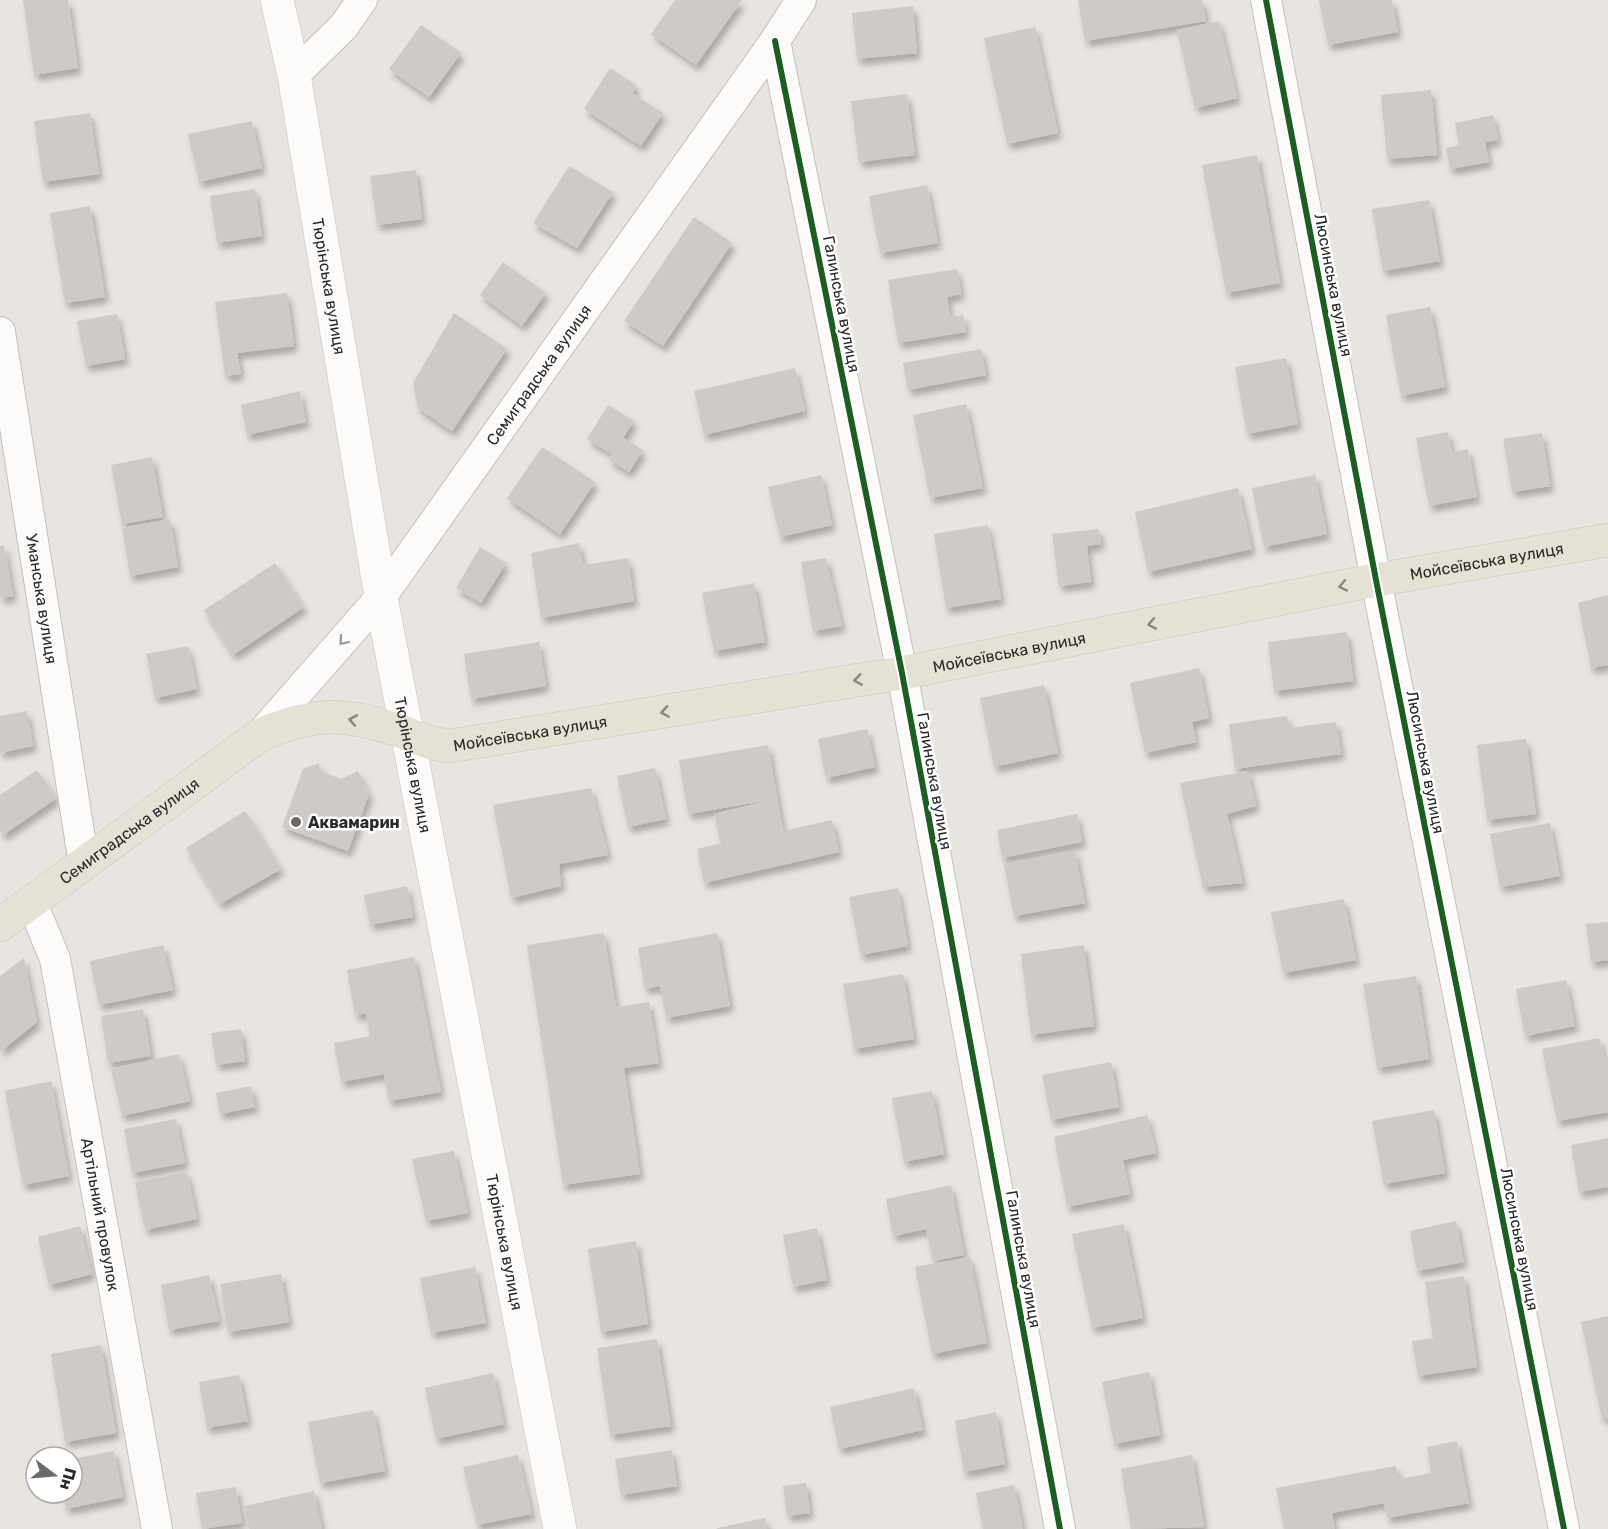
<svg xmlns="http://www.w3.org/2000/svg" width="1608" height="1529" font-family="Rubik,sans-serif">
	<defs>
		<filter id="shadow"><feDropShadow dx="3.5" dy="6" stdDeviation="3" flood-color="#0004"/></filter>
	</defs>
	<rect width="100%" height="100%" fill="#e8e4e0"/>
	<!-- building -->
	<path fill="#cdcac7" filter="url(#shadow)" d="M 23,0 L 68,0 L 78,68 L 34,75 Z
		M 675,0 L 742,0 L 696,65 L 651,34 Z
		M 1078,0 L 1202,0 L 1206,21 L 1085,41 Z
		M 1319,0 L 1392,0 L 1398,32 L 1328,45 Z
		M 913,6 L 917,53 L 857,59 L 852,13 Z
		M 1219,21 L 1237,98 L 1195,108 L 1177,30 Z
		M 421,25 L 461,53 L 429,97 L 389,69 Z
		M 1035,27 L 1058,133 L 1007,144 L 984,38 Z
		M 610,68 L 637,86 L 632,93 L 663,113 L 641,146 L 584,109 Z
		M 1431,90 L 1437,155 L 1387,159 L 1381,95 Z
		M 907,94 L 915,155 L 859,162 L 851,101 Z
		M 90,113 L 99,174 L 43,182 L 34,121 Z
		M 1493,115 L 1498,140 L 1485,142 L 1489,162 L 1450,169 L 1446,148 L 1459,145 L 1455,123 Z
		M 252,121 L 262,168 L 199,182 L 188,134 Z
		M 1257,155 L 1280,283 L 1226,293 L 1202,165 Z
		M 569,166 L 613,192 L 577,248 L 533,223 Z
		M 416,170 L 422,219 L 377,225 L 370,176 Z
		M 927,185 L 938,243 L 880,253 L 869,196 Z
		M 255,189 L 262,236 L 217,243 L 210,196 Z
		M 1429,200 L 1440,261 L 1383,271 L 1372,209 Z
		M 90,206 L 105,297 L 65,303 L 50,213 Z
		M 694,217 L 732,243 L 663,346 L 624,321 Z
		M 503,262 L 546,293 L 522,326 L 480,295 Z
		M 957,269 L 961,294 L 947,297 L 950,317 L 963,315 L 966,332 L 898,343 L 888,280 Z
		M 287,293 L 294,346 L 237,353 L 241,374 L 225,376 L 215,302 Z
		M 1430,307 L 1445,387 L 1401,396 L 1386,315 Z
		M 454,313 L 507,349 L 452,431 L 418,408 L 413,383 Z
		M 117,314 L 125,359 L 86,366 L 77,321 Z
		M 981,349 L 986,375 L 908,390 L 903,363 Z
		M 1286,358 L 1298,424 L 1247,434 L 1235,367 Z
		M 795,368 L 805,411 L 704,435 L 694,391 Z
		M 300,391 L 306,422 L 247,435 L 241,405 Z
		M 966,404 L 983,488 L 930,498 L 913,415 Z
		M 608,405 L 634,421 L 623,438 L 643,450 L 629,472 L 609,460 L 612,454 L 587,439 Z
		M 1448,432 L 1452,452 L 1468,449 L 1477,497 L 1429,506 L 1416,438 Z
		M 1542,433 L 1550,486 L 1512,492 L 1503,439 Z
		M 542,447 L 595,482 L 560,534 L 507,498 Z
		M 152,457 L 163,517 L 122,524 L 111,465 Z
		M 821,475 L 832,525 L 780,537 L 768,487 Z
		M 1315,475 L 1327,534 L 1264,547 L 1252,488 Z
		M 1238,488 L 1252,549 L 1148,572 L 1135,512 Z
		M 170,519 L 178,567 L 130,576 L 122,528 Z
		M 988,525 L 1001,599 L 946,608 L 934,534 Z
		M 1099,529 L 1101,544 L 1087,546 L 1091,582 L 1059,586 L 1052,534 Z
		M 579,543 L 583,565 L 628,558 L 634,601 L 541,618 L 531,553 Z
		M 4,545 L 13,596 L 0,598 L 0,546 Z
		M 480,547 L 506,563 L 481,603 L 456,588 Z
		M 826,558 L 842,626 L 813,631 L 801,562 Z
		M 275,563 L 304,607 L 233,655 L 204,610 Z
		M 754,583 L 765,642 L 714,651 L 702,593 Z
		M 1608,595 L 1608,665 L 1591,668 L 1578,603 Z
		M 1347,632 L 1353,681 L 1274,691 L 1268,642 Z
		M 539,642 L 546,686 L 471,699 L 464,654 Z
		M 188,646 L 197,689 L 155,698 L 146,654 Z
		M 1199,668 L 1209,718 L 1192,722 L 1196,742 L 1145,753 L 1130,683 Z
		M 1044,685 L 1058,753 L 994,767 L 980,698 Z
		M 27,711 L 33,746 L 0,753 L 0,716 Z
		M 1287,716 L 1289,728 L 1336,722 L 1341,754 L 1235,769 L 1229,724 Z
		M 867,729 L 875,767 L 826,778 L 818,739 Z
		M 1526,739 L 1536,814 L 1487,820 L 1477,745 Z
		M 768,745 L 783,831 L 832,820 L 839,852 L 704,883 L 697,849 L 721,843 L 714,814 L 770,800 L 688,814 L 679,760 Z
		M 319,763 L 320,771 L 341,779 L 358,771 L 369,794 L 348,851 L 282,827 L 303,769 Z
		M 655,768 L 666,819 L 628,827 L 617,776 Z
		M 37,770 L 57,798 L 3,835 L 0,830 L 0,795 Z
		M 1248,771 L 1256,806 L 1227,814 L 1243,883 L 1203,887 L 1180,783 Z
		M 591,788 L 608,855 L 559,864 L 561,886 L 511,898 L 493,805 Z
		M 245,811 L 281,869 L 220,904 L 186,848 Z
		M 1077,814 L 1082,842 L 1002,858 L 997,830 Z
		M 1550,823 L 1560,876 L 1500,887 L 1490,834 Z
		M 1075,851 L 1085,903 L 1014,916 L 1004,865 Z
		M 407,886 L 413,917 L 370,925 L 364,895 Z
		M 898,888 L 908,946 L 861,955 L 849,897 Z
		M 1344,899 L 1356,960 L 1283,973 L 1271,912 Z
		M 1608,922 L 1608,960 L 1591,962 L 1586,924 Z
		M 604,933 L 616,1007 L 649,1002 L 659,1063 L 624,1068 L 640,1174 L 563,1185 L 527,945 Z
		M 717,933 L 730,1006 L 666,1018 L 660,986 L 645,989 L 638,948 Z
		M 163,945 L 173,990 L 99,1005 L 90,961 Z
		M 1084,945 L 1094,1026 L 1031,1035 L 1021,954 Z
		M 414,957 L 441,1092 L 389,1101 L 384,1074 L 341,1082 L 334,1043 L 370,1036 L 366,1013 L 355,1015 L 347,970 Z
		M 24,958 L 37,1022 L 0,1052 L 0,976 Z
		M 903,974 L 914,1039 L 854,1049 L 843,984 Z
		M 1416,976 L 1429,1059 L 1377,1068 L 1363,984 Z
		M 1566,980 L 1575,1026 L 1525,1036 L 1516,989 Z
		M 143,1009 L 151,1056 L 108,1063 L 101,1016 Z
		M 241,1029 L 245,1061 L 216,1065 L 211,1033 Z
		M 1599,1038 L 1604,1057 L 1608,1057 L 1608,1112 L 1557,1121 L 1542,1049 Z
		M 179,1054 L 190,1101 L 122,1116 L 111,1069 Z
		M 1111,1062 L 1119,1107 L 1051,1120 L 1042,1075 Z
		M 51,1081 L 69,1176 L 23,1185 L 5,1091 Z
		M 251,1086 L 255,1107 L 220,1114 L 216,1093 Z
		M 932,1091 L 944,1154 L 904,1162 L 892,1098 Z
		M 1434,1110 L 1445,1173 L 1384,1184 L 1372,1121 Z
		M 1147,1115 L 1156,1153 L 1123,1160 L 1130,1194 L 1067,1207 L 1054,1137 Z
		M 176,1119 L 185,1163 L 132,1173 L 124,1129 Z
		M 1608,1138 L 1608,1187 L 1579,1192 L 1571,1145 Z
		M 454,1151 L 468,1213 L 426,1221 L 412,1159 Z
		M 187,1172 L 197,1219 L 145,1230 L 135,1182 Z
		M 951,1185 L 964,1255 L 933,1261 L 926,1229 L 893,1236 L 886,1199 Z
		M 1456,1221 L 1464,1262 L 1417,1271 L 1410,1231 Z
		M 1124,1224 L 1143,1318 L 1092,1328 L 1072,1234 Z
		M 80,1226 L 92,1274 L 49,1285 L 38,1237 Z
		M 817,1228 L 827,1280 L 793,1287 L 783,1235 Z
		M 636,1241 L 648,1324 L 601,1332 L 588,1249 Z
		M 970,1257 L 987,1343 L 932,1354 L 915,1267 Z
		M 475,1267 L 486,1323 L 431,1333 L 420,1278 Z
		M 281,1274 L 289,1322 L 228,1332 L 220,1284 Z
		M 209,1275 L 219,1321 L 169,1330 L 161,1285 Z
		M 1464,1276 L 1477,1367 L 1418,1376 L 1412,1341 L 1433,1338 L 1425,1282 Z
		M 1608,1316 L 1608,1418 L 1602,1419 L 1581,1322 Z
		M 657,1339 L 671,1426 L 610,1435 L 597,1348 Z
		M 101,1345 L 116,1433 L 65,1442 L 51,1354 Z
		M 1149,1372 L 1160,1435 L 1114,1444 L 1102,1382 Z
		M 493,1373 L 504,1424 L 436,1439 L 425,1388 Z
		M 239,1375 L 248,1421 L 207,1428 L 199,1382 Z
		M 914,1388 L 923,1430 L 839,1449 L 830,1407 Z
		M 373,1410 L 385,1471 L 320,1483 L 308,1422 Z
		M 996,1412 L 1005,1464 L 964,1472 L 955,1421 Z
		M 1457,1441 L 1469,1503 L 1387,1518 L 1384,1503 L 1332,1513 L 1335,1529 L 1284,1529 L 1276,1488 L 1396,1466 L 1399,1479 L 1431,1473 L 1427,1447 Z
		M 672,1450 L 677,1486 L 621,1495 L 615,1459 Z
		M 114,1451 L 123,1497 L 66,1509 L 63,1493 L 72,1493 L 72,1459 Z
		M 518,1455 L 532,1514 L 477,1525 L 463,1467 Z
		M 1192,1455 L 1204,1527 L 1131,1529 L 1121,1469 Z
		M 806,1483 L 810,1513 L 787,1516 L 783,1486 Z
		M 1014,1485 L 1023,1529 L 983,1529 L 976,1493 Z
		M 236,1487 L 242,1523 L 202,1529 L 196,1493 Z
		M 314,1491 L 322,1529 L 249,1529 L 244,1506 Z
		M 765,1518 L 767,1529 L 717,1529 L 717,1528 Z"/>
	<g fill="none" stroke-linecap="round" stroke-linejoin="round">
		<defs>
			<g id="minor">
				<path d="M 1266,0 L 1376,580 L 1564,1529"/>
				<path d="M 775,41 L 902,673 L 1060,1529"/>
				<path d="M 294,75 L 344,26 L 362,0"/>
				<path id="s1" d="M 0,332 L 84,864"/>
				<path id="s2" d="M 260,735 L 381,597 L 775,41 L 801,0"/>
				<path id="s3" d="M 32,903 L 55,959 L 157,1529"/>
			</g>
			<g id="secondary">
				<path id="s4" d="M 277,0 L 294,75 L 381,597 L 560,1529"/>
			</g>
			<g id="primary">
				<path id="s5" d="M 0,925 L 260,735 C 308,714 343,711 394,729 C 413,735 430,745 450,746 L 902,673 L 1376,580 L 1608,540"/>
			</g>
		</defs>
		<!-- minor casing -->
		<use href="#minor" stroke="#c1c0c1" stroke-width="32"/>
		<!-- secondary casing -->
		<use href="#secondary" stroke="#c1c0c1" stroke-width="34"/>
		<!-- primary casing -->
		<use href="#primary" stroke="#c4c3c1" stroke-width="34"/>
		<!-- minor -->
		<use href="#minor" stroke="#fcfbfa" stroke-width="30"/>
		<!-- secondary -->
		<use href="#secondary" stroke="#fcfbfa" stroke-width="33"/>
		<!-- primary -->
		<use href="#primary" stroke="#e5e1d4" stroke-width="33"/>
		<defs>
			<path id="cycleway" d="M 1266,0 L 1376,580 L 1564,1529
				M 775,41 L 902,673 L 1060,1529"/>
		</defs>
		<!-- cycleway casing -->
		<use href="#cycleway" stroke="#fff" stroke-width="10"/>
		<!-- cycleway -->
		<use href="#cycleway" stroke="#1b5e20" stroke-width="6"/>
	</g>
	<!-- one-way arrows -->
	<defs><path id="oneway-chevron" d="M-2-3.5L2.5 0L-2 3.5" fill="none" stroke-width="1.6" stroke-linecap="round" stroke-linejoin="round" transform="scale(1.5)"/></defs>
	<g stroke="#88867f">
		<use href="#oneway-chevron" transform="translate(1343 586) rotate(169)"/>
		<use href="#oneway-chevron" transform="translate(1152 624) rotate(169)"/>
		<use href="#oneway-chevron" transform="translate(858 680) rotate(171)"/>
		<use href="#oneway-chevron" transform="translate(665 712) rotate(171)"/>
		<use href="#oneway-chevron" transform="translate(353 720) rotate(-170)"/>
	</g>
	<use stroke="#9e9d9c" href="#oneway-chevron" transform="translate(343 641) rotate(131)"/>
	<!-- markers -->
	<circle fill="#6c6b6a" stroke="#fff" stroke-width="2" cx="296" cy="822" r="6"/>
	<g text-anchor="middle" stroke-width="5" stroke-linejoin="round" paint-order="stroke">
		<!-- street labels -->
		<g font-size="16" fill="#2a2a2a" stroke="#fff">
			<text transform="translate(1334 285) rotate(79)" y="6">Люсинська вулиця</text>
			<text dy="6" stroke="none"><textPath href="#s4" startOffset="291">Тюрінська вулиця</textPath></text>
			<text transform="translate(842 304) rotate(79)" y="6">Галинська вулиця</text>
			<text dy="6" stroke="none"><textPath href="#s2" startOffset="456">Семиградська вулиця</textPath></text>
			<text dy="6" stroke="none"><textPath href="#s5" startOffset="1572">Мойсеївська вулиця</textPath></text>
			<text dy="6" stroke="none"><textPath href="#s1" startOffset="270">Уманська вулиця</textPath></text>
			<text dy="6" stroke="none"><textPath href="#s5" startOffset="1086">Мойсеївська вулиця</textPath></text>
			<text dy="6" stroke="none"><textPath href="#s5" startOffset="600">Мойсеївська вулиця</textPath></text>
			<text transform="translate(1426 762) rotate(79)" y="6">Люсинська вулиця</text>
			<text dy="6" stroke="none"><textPath href="#s4" startOffset="777">Тюрінська вулиця</textPath></text>
			<text transform="translate(935 781) rotate(80)" y="6">Галинська вулиця</text>
			<text dy="6" stroke="none"><textPath href="#s5" startOffset="160">Семиградська вулиця</textPath></text>
			<text dy="6" stroke="none"><textPath href="#s3" startOffset="320">Артільний провулок</textPath></text>
			<text transform="translate(1520 1239) rotate(79)" y="6">Люсинська вулиця</text>
			<text dy="6" stroke="none"><textPath href="#s4" startOffset="1263">Тюрінська вулиця</textPath></text>
			<text transform="translate(1024 1259) rotate(80)" y="6">Галинська вулиця</text>
		</g>
		<!-- poi labels -->
		<g font-size="16" font-weight="bold" fill="#2a2a2a" stroke="#fff" text-anchor="start">
			<text x="308" y="828">Аквамарин</text>
		</g>
	</g>
	<!-- north arrow -->
	<g transform="translate(54 1475) rotate(106)"><circle r="28" fill="#ffffff" stroke="#aaaaaa" stroke-width="1.5"/>
	<path d="M0-4.5L10 22L0 15L-10 22Z" fill="#6c6b6a"/>
	<text y="-9" font-size="16" font-weight="bold" text-anchor="middle" fill="#2a2a2a">Пн</text>
	</g>
</svg>
